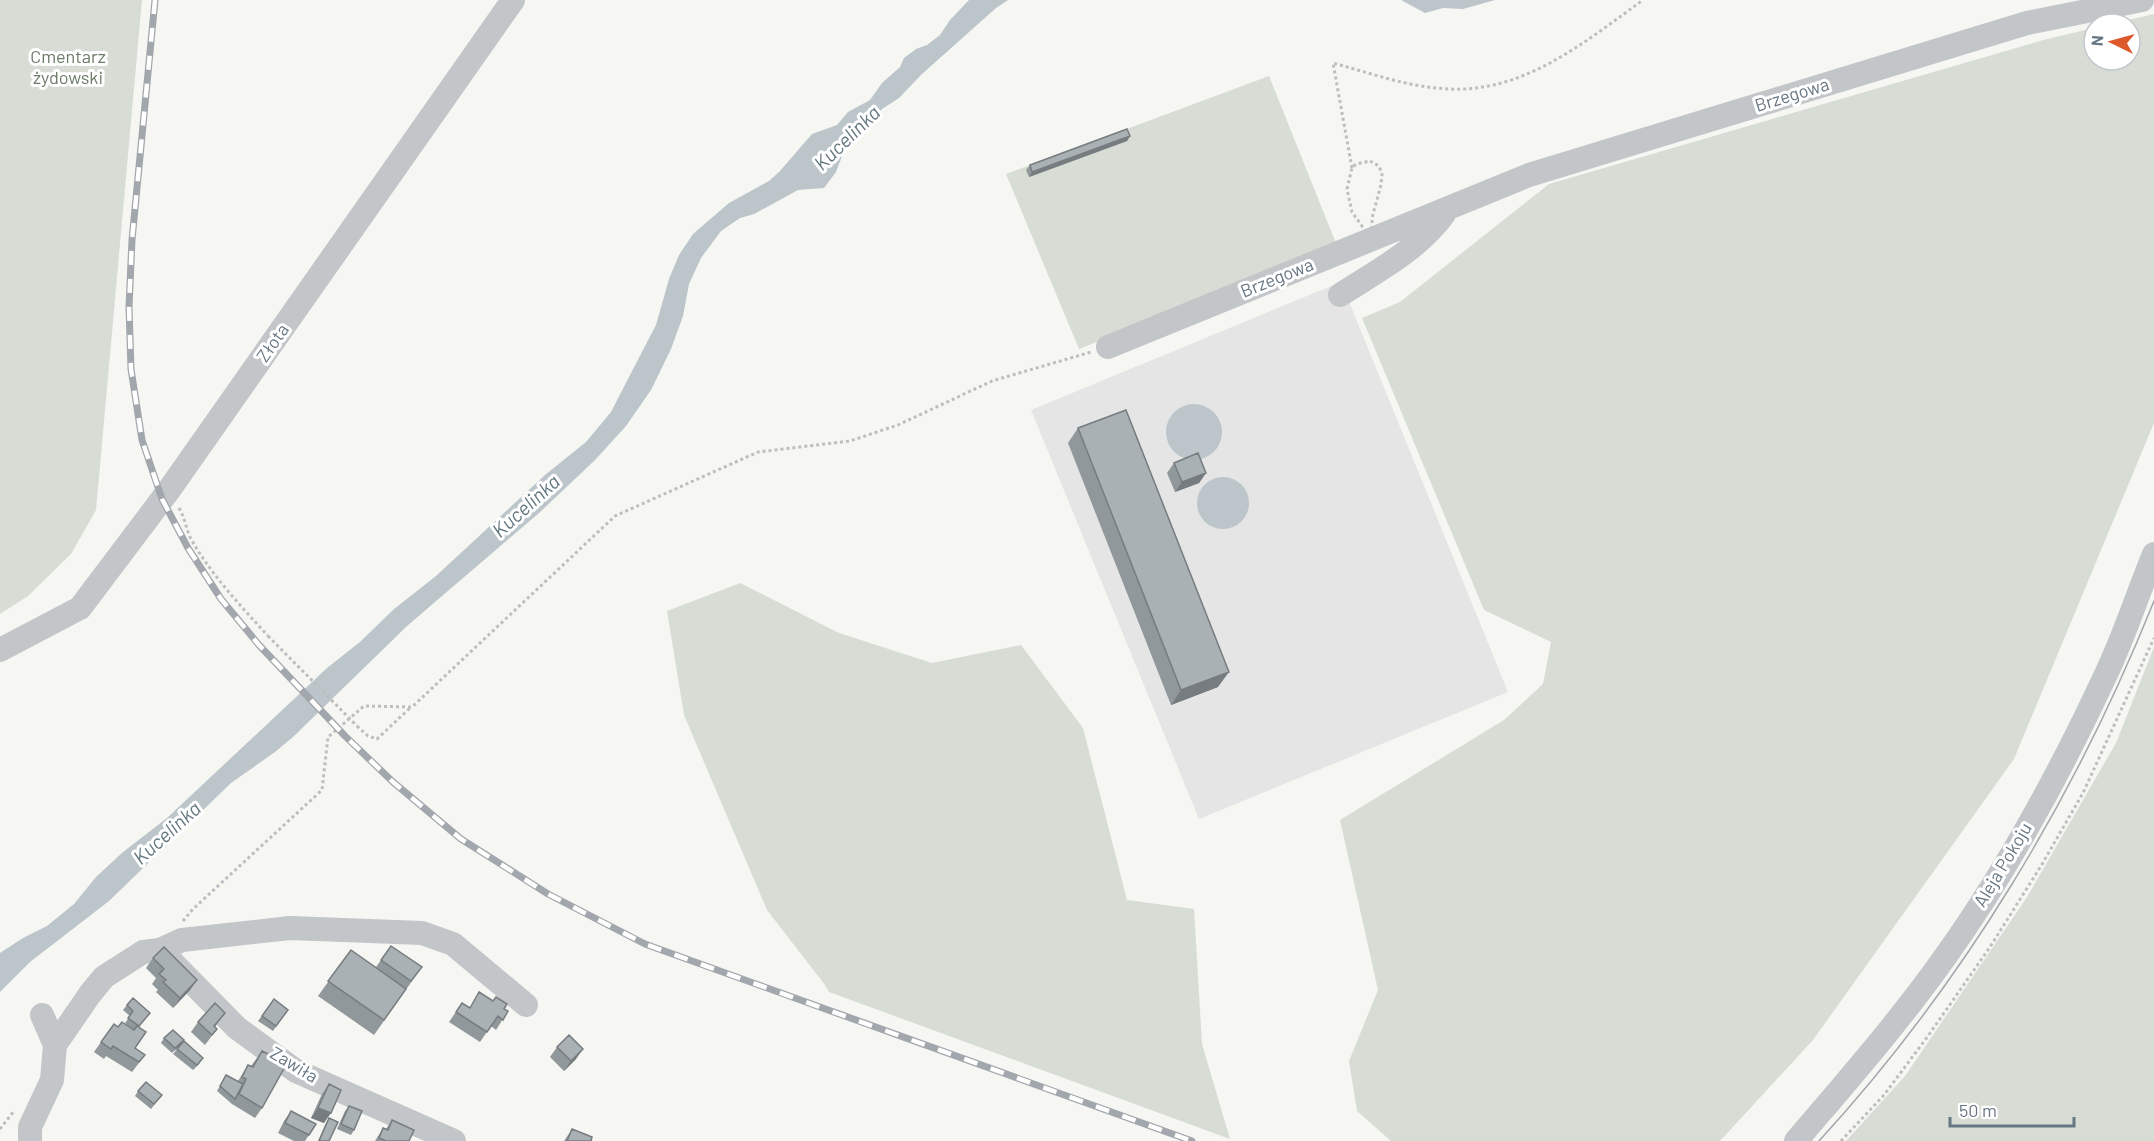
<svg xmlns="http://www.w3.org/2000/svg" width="2154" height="1141" font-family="Barlow,sans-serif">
	<rect width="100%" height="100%" fill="#f6f6f3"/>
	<!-- built -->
	<path fill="#e4e5e4" d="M 1341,282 L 1508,692 L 1199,819 L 1031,410 Z"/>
	<!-- green -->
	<path fill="#d7ddd4" d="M 0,0 L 142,0 L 96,510 L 71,554 L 28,596 L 0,614 Z
		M 2154,14 L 2154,423 L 2014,759 L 1813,1040 L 1720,1141 L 1391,1141 L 1357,1111 L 1349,1061 L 1378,990 L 1340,820 L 1504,720 L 1543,684 L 1551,642 L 1484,610 L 1362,318 L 1400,302 L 1549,184 L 2047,39 L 2094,28 L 2094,60 L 2130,60 L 2130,24 L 2111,24 Z
		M 1269,76 L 1337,246 L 1079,349 L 1006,174 Z
		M 740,583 L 839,633 L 932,663 L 1021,645 L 1083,728 L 1127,900 L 1194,909 L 1202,1044 L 1230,1139 L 829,992 L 825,985 L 767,910 L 684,715 L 667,611 Z
		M 2154,647 L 2154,1141 L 1846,1141 L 1905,1076 L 2027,897 L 2116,743 Z"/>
	<!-- water -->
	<path fill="#bbc5ca" d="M 969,0 L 1008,0 L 996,8 L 922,74 L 899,98 L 882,109 L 844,151 L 836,172 L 824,188 L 798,190 L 754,214 L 740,218 L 721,231 L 701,258 L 689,284 L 683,316 L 671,349 L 651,390 L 626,426 L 595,460 L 539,513 L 407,626 L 293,737 L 275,752 L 231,783 L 109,901 L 30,962 L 0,992 L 0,953 L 23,938 L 47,926 L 74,904 L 96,877 L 123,852 L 167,818 L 327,668 L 360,642 L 394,609 L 436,576 L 545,475 L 586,442 L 611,412 L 629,377 L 656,325 L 669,279 L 679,255 L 693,234 L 729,203 L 769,181 L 780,171 L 812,134 L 837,125 L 848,112 L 870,100 L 882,83 L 900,67 L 904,58 L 916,49 L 927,45 L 940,35 L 950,20 Z
		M 1401,0 L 1495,0 L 1463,9 L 1443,8 L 1425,13 Z
		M1166 432a28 28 0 1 1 56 0a28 28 0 1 1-56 0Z
		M1197 503a26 26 0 1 1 52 0a26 26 0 1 1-52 0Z"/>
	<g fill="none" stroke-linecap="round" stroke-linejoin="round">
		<!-- path -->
		<path stroke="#bcbec0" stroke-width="3" stroke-dasharray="3 3" stroke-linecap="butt" d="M 1370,161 L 1379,166 L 1382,174 L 1381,185 L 1372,218 L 1372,240 L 1352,212 L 1347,189 L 1352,168 L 1356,164 Z
			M 1352,168 L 1333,63 C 1367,72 1402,85 1437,88 C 1518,98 1582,44 1643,0
			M 179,508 C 185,518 186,529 191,539 C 212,576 240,605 268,636
			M 357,726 L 368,736 L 377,739 L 410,708
			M 183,921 L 193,909 L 322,790 L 328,737 L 364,706 L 412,707 L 615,516 L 758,452 L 850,441 L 898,425 L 992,381 L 1091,352
			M 0,1129 L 14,1111
			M 1841,1141 L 1884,1095 L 1928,1036 L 1990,947 L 2041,866 L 2083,793 L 2154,638"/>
		<!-- minor -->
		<path stroke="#c2c6c9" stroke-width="24" d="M 1340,295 C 1377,271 1418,250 1444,214
			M 1108,347 L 1529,175 L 2027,23 L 2142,0
			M 0,650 L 80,608 L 169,490 L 513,0
			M 172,962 L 237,1028 L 296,1071 L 454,1141
			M 55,1045 L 90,994 L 104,977 L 143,952 L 160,950 L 182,940 L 290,928 L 422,933 L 453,944 L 526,1005
			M 30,1141 L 30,1127 L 52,1080 L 55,1045 L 42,1015
			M 1796,1141 C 1847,1081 1899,1022 1945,957 C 2008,869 2061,771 2107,672 C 2125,634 2138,593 2154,554"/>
		<!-- tram -->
		<path stroke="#a1a7ac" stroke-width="1.5" d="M 1819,1141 C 1963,984 2075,798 2154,601"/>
		<defs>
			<path id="rail" d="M 155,0 L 132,240 L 129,307 L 131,369 L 142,440 L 162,499 L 188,548 L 221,599 L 259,645 L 345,736 L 393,782 L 461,839 L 548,894 L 645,944 L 1192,1141"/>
		</defs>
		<!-- rail casing -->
		<use href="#rail" stroke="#a1a7ac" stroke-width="7"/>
		<!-- rail -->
		<use href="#rail" stroke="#fff" stroke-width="4.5" stroke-dasharray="14" stroke-linecap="butt"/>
		<!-- path-bridge -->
		<path stroke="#bcbec0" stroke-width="3" stroke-dasharray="3 3" stroke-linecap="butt" d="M 268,636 L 357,726"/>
	</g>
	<!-- wall -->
	<path fill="#91989c" d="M 1130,136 L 1127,141 L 1029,177 L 1026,170 L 1030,165 Z
		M 1078,428 L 1218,687 L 1171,705 L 1068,443 Z
		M 1174,463 L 1206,473 L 1199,483 L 1175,492 L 1167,473 Z
		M 391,946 L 422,967 L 374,1035 L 318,996 L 351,950 L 376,967 Z
		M 153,958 L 197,980 L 190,990 L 173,1008 L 156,992 L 158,990 L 152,984 L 156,978 L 146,968 Z
		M 274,999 L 288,1010 L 273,1031 L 258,1021 Z
		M 462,1003 L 469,1007 L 504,1009 L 508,1011 L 496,1030 L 491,1026 L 480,1042 L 449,1022 Z
		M 127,1005 L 146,1018 L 139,1027 L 135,1048 L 145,1055 L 132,1072 L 106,1056 L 104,1059 L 94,1052 L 101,1042 L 118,1027 L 130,1027 L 125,1023 L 130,1016 L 123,1010 Z
		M 225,1013 L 215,1027 L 217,1029 L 205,1045 L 191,1032 L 198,1022 Z
		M 164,1038 L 181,1044 L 200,1063 L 193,1070 L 173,1054 L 179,1047 L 172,1053 L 161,1043 Z
		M 557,1047 L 576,1059 L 564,1071 L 550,1057 Z
		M 262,1051 L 262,1108 L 255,1118 L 232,1104 L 217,1091 L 226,1075 L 238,1081 L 248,1065 L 251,1066 Z
		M 329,1084 L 324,1123 L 311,1118 L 322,1094 Z
		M 138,1091 L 162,1095 L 151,1109 L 135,1096 Z
		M 349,1106 L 354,1130 L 351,1135 L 337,1129 L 345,1111 Z
		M 291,1111 L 309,1135 L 305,1141 L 294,1141 L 278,1133 L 284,1121 Z
		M 329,1118 L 329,1141 L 318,1141 L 326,1123 Z
		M 392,1120 L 409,1141 L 375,1141 L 383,1128 L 386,1129 Z
		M 572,1129 L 591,1141 L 564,1141 Z"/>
	<!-- shaded-wall -->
	<path fill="#767c7f" d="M 1130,136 L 1127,141 L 1029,177 L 1032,172 Z
		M 1206,473 L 1199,483 L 1175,492 L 1182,482 Z
		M 1229,672 L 1218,687 L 1171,705 L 1181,690 Z
		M 197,980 L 190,990 L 173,1008 L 180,998 Z
		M 583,1049 L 576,1059 L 564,1071 L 571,1061 Z
		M 318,1108 L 331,1113 L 324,1123 L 311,1118 Z"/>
	<!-- building -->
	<path fill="#a9b1b5" stroke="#767c7f" stroke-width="1.5" d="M 1127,129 L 1130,136 L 1032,172 L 1030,165 Z
		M 1126,410 L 1229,672 L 1181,690 L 1078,428 Z
		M 1198,453 L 1206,473 L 1182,482 L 1174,463 Z
		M 391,946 L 422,967 L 411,981 L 381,960 Z
		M 164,947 L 197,980 L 180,998 L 163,982 L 166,980 L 159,974 L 164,969 L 153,958 Z
		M 351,950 L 406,989 L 384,1020 L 328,981 Z
		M 479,992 L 493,1001 L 496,997 L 507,1004 L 504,1009 L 508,1011 L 503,1020 L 498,1016 L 487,1032 L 456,1012 L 462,1003 L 470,1008 Z
		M 133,998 L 150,1013 L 139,1026 L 128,1018 L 133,1011 L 127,1005 Z
		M 274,999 L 288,1010 L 276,1026 L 262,1016 Z
		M 215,1003 L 225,1013 L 214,1026 L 217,1029 L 212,1035 L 198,1022 Z
		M 122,1022 L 134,1030 L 137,1026 L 146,1032 L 135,1048 L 145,1055 L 139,1062 L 113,1046 L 111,1049 L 101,1042 L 114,1024 L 118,1027 Z
		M 173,1030 L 184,1040 L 175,1048 L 164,1038 Z
		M 569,1035 L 583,1049 L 571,1061 L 557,1047 Z
		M 184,1041 L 203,1058 L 197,1065 L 177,1049 Z
		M 262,1051 L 287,1063 L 262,1108 L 239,1094 L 246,1079 L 242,1077 L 248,1065 L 253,1067 Z
		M 226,1075 L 243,1084 L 235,1099 L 220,1086 Z
		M 146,1082 L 162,1095 L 154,1104 L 138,1091 Z
		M 329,1084 L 341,1090 L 331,1113 L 318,1108 Z
		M 349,1106 L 362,1111 L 354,1130 L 341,1124 Z
		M 291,1111 L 316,1124 L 309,1135 L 285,1123 Z
		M 329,1118 L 338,1122 L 329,1141 L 319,1141 Z
		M 392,1120 L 414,1130 L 409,1141 L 383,1141 L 384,1140 L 379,1138 L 383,1128 L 388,1130 Z
		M 572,1129 L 592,1137 L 591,1141 L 567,1141 Z"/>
	<g text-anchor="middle" stroke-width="6" stroke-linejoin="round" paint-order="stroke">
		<!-- park labels -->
		<g font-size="18" fill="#697a65" stroke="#fff">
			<text x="68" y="63">Cmentarz<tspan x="68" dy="21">żydowski</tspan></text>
		</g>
		<!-- street labels -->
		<g font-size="18" fill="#667683" stroke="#fff">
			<text transform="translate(1792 95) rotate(-17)" y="6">Brzegowa</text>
			<text transform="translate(1277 278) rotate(-22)" y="6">Brzegowa</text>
			<text transform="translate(273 343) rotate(-55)" y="6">Złota</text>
			<text transform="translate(2003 865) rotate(-59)" y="6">Aleja Pokoju</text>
			<text transform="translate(294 1065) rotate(31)" y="6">Zawiła</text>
		</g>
		<!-- water labels -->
		<g font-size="20" font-style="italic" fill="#62777f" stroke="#fff">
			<text transform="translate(847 138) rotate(-44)" y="7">Kucelinka</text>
			<text transform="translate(526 506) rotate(-42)" y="7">Kucelinka</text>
			<text transform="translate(167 833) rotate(-42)" y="7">Kucelinka</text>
		</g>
	</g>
	<!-- north arrow -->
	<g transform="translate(2112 42) rotate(275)"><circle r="28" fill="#ffffff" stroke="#c2c8cd" stroke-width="1.5"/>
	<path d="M0-4.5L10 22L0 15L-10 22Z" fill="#dd592c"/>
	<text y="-9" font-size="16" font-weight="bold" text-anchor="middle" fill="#667683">N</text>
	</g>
	<!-- scale -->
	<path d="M1950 1117v9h124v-9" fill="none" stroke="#667683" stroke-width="3"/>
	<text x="1959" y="1117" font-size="18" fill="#667683" stroke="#ffffff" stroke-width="4.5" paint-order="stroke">50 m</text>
</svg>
